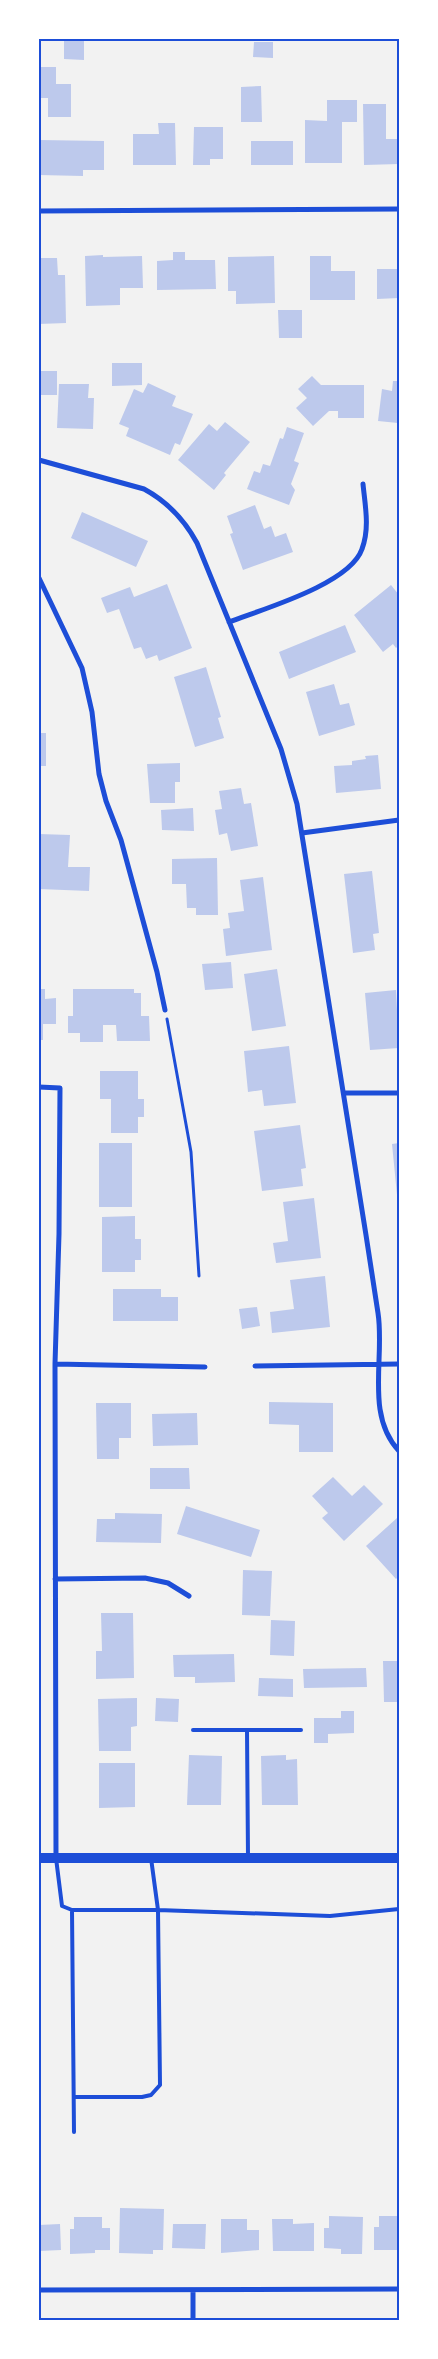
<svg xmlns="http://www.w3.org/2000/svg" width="438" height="2359" font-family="Commissioner,sans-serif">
	<rect width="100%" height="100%" fill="#f2f2f2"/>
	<!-- building -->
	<path fill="#bdc9ec" d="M 64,39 L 84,39 L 84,60 L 64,59 Z
		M 254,42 L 273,42 L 273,58 L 253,57 Z
		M 39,67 L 56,67 L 56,84 L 71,84 L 71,117 L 48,117 L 48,98 L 39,98 Z
		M 261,86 L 262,122 L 241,122 L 241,87 Z
		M 327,100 L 357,100 L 357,122 L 342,122 L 342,163 L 305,163 L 305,120 L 327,121 Z
		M 363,104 L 386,104 L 386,139 L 399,139 L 399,164 L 364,165 Z
		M 158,123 L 175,123 L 176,165 L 133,165 L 133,134 L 159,134 Z
		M 194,127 L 223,127 L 223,159 L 210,159 L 210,165 L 193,165 Z
		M 39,140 L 104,141 L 104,170 L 83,170 L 83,176 L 39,175 Z
		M 251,141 L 293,141 L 293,165 L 251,165 Z
		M 173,252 L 185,252 L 185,260 L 215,260 L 216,289 L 157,290 L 157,261 L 173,260 Z
		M 103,255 L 103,257 L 142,256 L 143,288 L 120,288 L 120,305 L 86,306 L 85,256 Z
		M 274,256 L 275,303 L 236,304 L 236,291 L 228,291 L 228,257 Z
		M 310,256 L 331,256 L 331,271 L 355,271 L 355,300 L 310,300 Z
		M 39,258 L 57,258 L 58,275 L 65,275 L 66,323 L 39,324 Z
		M 377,269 L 399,269 L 399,298 L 377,299 Z
		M 278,310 L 302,310 L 302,338 L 279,338 Z
		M 112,363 L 142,363 L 142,385 L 112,386 Z
		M 40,371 L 57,371 L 57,395 L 40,395 Z
		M 312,376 L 321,385 L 364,385 L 364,418 L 338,418 L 338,411 L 329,411 L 313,426 L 296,408 L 307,398 L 298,389 Z
		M 393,381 L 399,381 L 399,421 L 398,423 L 378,421 L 382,389 L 392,391 Z
		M 148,383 L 176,396 L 172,406 L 193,414 L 180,445 L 175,443 L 170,455 L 126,436 L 129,428 L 119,424 L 134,389 L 143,393 Z
		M 59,384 L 89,384 L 88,398 L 94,398 L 93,429 L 57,428 Z
		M 225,422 L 250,442 L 224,473 L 226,475 L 214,490 L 178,460 L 209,424 L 217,431 Z
		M 287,427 L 304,433 L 294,461 L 299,463 L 291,484 L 295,490 L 289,505 L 247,489 L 254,471 L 260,473 L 263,464 L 270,466 L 280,438 L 283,439 Z
		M 255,505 L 264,529 L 271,526 L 275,537 L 286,533 L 293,552 L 243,570 L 230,534 L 233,533 L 227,516 Z
		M 82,512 L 148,541 L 136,567 L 71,538 Z
		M 167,584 L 192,648 L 159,661 L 157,655 L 146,659 L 141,647 L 134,649 L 119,609 L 107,613 L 101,598 L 130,587 L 134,597 Z
		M 391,585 L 399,595 L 399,645 L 396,648 L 393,644 L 383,652 L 354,615 Z
		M 345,625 L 356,652 L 289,679 L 279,652 Z
		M 206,667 L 221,717 L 218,718 L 224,738 L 195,747 L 174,677 Z
		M 334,684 L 340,705 L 349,703 L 355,725 L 319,736 L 306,692 Z
		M 39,733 L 46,733 L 46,766 L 39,766 Z
		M 378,755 L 381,789 L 336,793 L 334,766 L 352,765 L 352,761 L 366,759 L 365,756 Z
		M 180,763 L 180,782 L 175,782 L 175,803 L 150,803 L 147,764 Z
		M 241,788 L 244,804 L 251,803 L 258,846 L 231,851 L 227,833 L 219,835 L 215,810 L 222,809 L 219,791 Z
		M 193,808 L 194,831 L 162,830 L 161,810 Z
		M 39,834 L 70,835 L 68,867 L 90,867 L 89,891 L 39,889 Z
		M 217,858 L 218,915 L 196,915 L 196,908 L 187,908 L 186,884 L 172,884 L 172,859 Z
		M 372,871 L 379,933 L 373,934 L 375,950 L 353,953 L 344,874 Z
		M 263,877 L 272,950 L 226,956 L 223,929 L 230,928 L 228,913 L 244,911 L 240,880 Z
		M 231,962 L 233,988 L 205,990 L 202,964 Z
		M 277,969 L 286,1026 L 252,1031 L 244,974 Z
		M 39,989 L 45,989 L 45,999 L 56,998 L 56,1024 L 43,1024 L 43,1040 L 39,1040 Z
		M 73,989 L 134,989 L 134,993 L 141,993 L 141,1016 L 149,1016 L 150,1041 L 117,1041 L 116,1025 L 103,1025 L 103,1042 L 80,1042 L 80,1033 L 68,1033 L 68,1016 L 73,1016 Z
		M 396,990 L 399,1048 L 370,1050 L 365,993 Z
		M 289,1046 L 296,1103 L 264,1106 L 262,1090 L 248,1092 L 244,1051 Z
		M 100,1071 L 138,1071 L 138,1099 L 144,1099 L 144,1117 L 138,1117 L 138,1133 L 111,1133 L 111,1099 L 100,1099 Z
		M 300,1125 L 306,1168 L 301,1169 L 303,1186 L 262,1191 L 254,1131 Z
		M 99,1143 L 132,1143 L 132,1207 L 99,1207 Z
		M 399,1143 L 399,1204 L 398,1205 L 392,1144 Z
		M 314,1198 L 321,1258 L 276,1263 L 273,1243 L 288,1241 L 283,1202 Z
		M 135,1216 L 135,1239 L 141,1239 L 141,1260 L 135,1260 L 135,1272 L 102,1272 L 102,1217 Z
		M 325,1276 L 330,1327 L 272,1333 L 270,1312 L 294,1309 L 290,1280 Z
		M 113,1289 L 161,1289 L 161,1297 L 178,1297 L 178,1321 L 113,1321 Z
		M 257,1307 L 260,1326 L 242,1329 L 239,1309 Z
		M 269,1402 L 333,1403 L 333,1452 L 299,1452 L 299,1425 L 269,1424 Z
		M 96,1403 L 131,1403 L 131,1438 L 119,1438 L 119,1459 L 97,1459 Z
		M 197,1413 L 198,1445 L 153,1446 L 152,1414 Z
		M 150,1468 L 189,1468 L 190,1489 L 150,1489 Z
		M 333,1477 L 352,1496 L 364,1485 L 383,1504 L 344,1541 L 322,1518 L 328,1513 L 312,1496 Z
		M 186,1506 L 260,1530 L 251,1557 L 177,1534 Z
		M 115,1513 L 162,1514 L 161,1543 L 96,1542 L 97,1519 L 115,1519 Z
		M 397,1518 L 399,1521 L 399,1576 L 396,1579 L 366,1546 Z
		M 243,1570 L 272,1571 L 270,1616 L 242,1615 Z
		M 101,1613 L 133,1613 L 134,1678 L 96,1679 L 96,1651 L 102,1651 Z
		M 271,1620 L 295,1621 L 294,1656 L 270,1655 Z
		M 234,1654 L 235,1682 L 195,1683 L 195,1677 L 174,1677 L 173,1655 Z
		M 383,1661 L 398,1661 L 399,1702 L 384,1702 Z
		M 366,1668 L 367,1687 L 304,1688 L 303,1669 Z
		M 259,1678 L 293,1679 L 293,1697 L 258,1696 Z
		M 137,1698 L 137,1726 L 131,1727 L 131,1751 L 99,1751 L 98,1699 Z
		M 156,1698 L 179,1699 L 178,1722 L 155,1721 Z
		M 341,1711 L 354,1711 L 354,1733 L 328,1734 L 328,1743 L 314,1743 L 314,1718 L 341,1718 Z
		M 189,1755 L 222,1756 L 221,1805 L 187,1805 Z
		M 286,1755 L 286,1760 L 297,1759 L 298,1805 L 262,1805 L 261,1756 Z
		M 99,1763 L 135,1763 L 135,1807 L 99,1808 Z
		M 120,2208 L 164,2209 L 163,2250 L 153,2250 L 153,2254 L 119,2253 Z
		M 329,2216 L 363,2217 L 362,2254 L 341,2254 L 341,2249 L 324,2248 L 324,2228 L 329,2228 Z
		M 379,2216 L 399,2216 L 399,2250 L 374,2250 L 374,2227 L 379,2227 Z
		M 74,2217 L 102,2217 L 102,2228 L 110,2228 L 110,2250 L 95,2250 L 95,2253 L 70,2254 L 70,2229 L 74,2229 Z
		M 221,2219 L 247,2219 L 247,2230 L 259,2230 L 259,2250 L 221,2253 Z
		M 272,2219 L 293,2219 L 293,2224 L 314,2223 L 314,2251 L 273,2251 Z
		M 60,2224 L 61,2250 L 39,2251 L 39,2225 Z
		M 173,2224 L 206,2224 L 205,2249 L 172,2248 Z"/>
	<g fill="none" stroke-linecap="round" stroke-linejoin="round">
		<!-- path -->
		<path stroke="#1d4ed8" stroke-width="3" d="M 167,1019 L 191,1152 L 199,1276"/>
		<!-- service -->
		<path stroke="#1d4ed8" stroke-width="4" d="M 193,1730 L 247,1730 L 248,1856
			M 247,1730 L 301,1730
			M 56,1858 L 62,1906 L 72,1910 L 158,1910 L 160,2085 L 151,2095 L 142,2097 L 74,2097
			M 151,1858 L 158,1910 L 330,1916 L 399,1909
			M 72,1910 L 74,2132"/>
		<!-- minor -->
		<path stroke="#1d4ed8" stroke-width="5" d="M 39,211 L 399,209
			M 39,460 L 144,489 C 168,502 184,519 197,543 L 281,749 L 297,804 C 325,973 352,1143 378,1313 C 385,1358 365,1415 399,1451
			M 39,578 L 82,668 L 92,712 L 99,774 L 106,801 L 121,840 L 157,972 L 165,1010
			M 229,622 C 263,609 350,584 362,549 C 370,528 365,505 363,484
			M 302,833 L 399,820
			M 39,1087 L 60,1088 L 59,1234 L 55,1364 L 56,1858
			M 344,1093 L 399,1093
			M 55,1364 L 205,1367
			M 255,1366 L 399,1364
			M 55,1579 L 145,1578 L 168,1583 L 189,1596
			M 39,2290 L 399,2289
			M 193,2290 L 193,2320"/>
		<!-- secondary -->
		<path stroke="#1d4ed8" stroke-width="10" d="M 39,1858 L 399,1858"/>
	</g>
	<!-- border -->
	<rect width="438" height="2359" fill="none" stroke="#ffffff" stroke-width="80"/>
	<rect x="40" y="40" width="358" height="2279" fill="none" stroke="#1d4ed8" stroke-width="2"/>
</svg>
